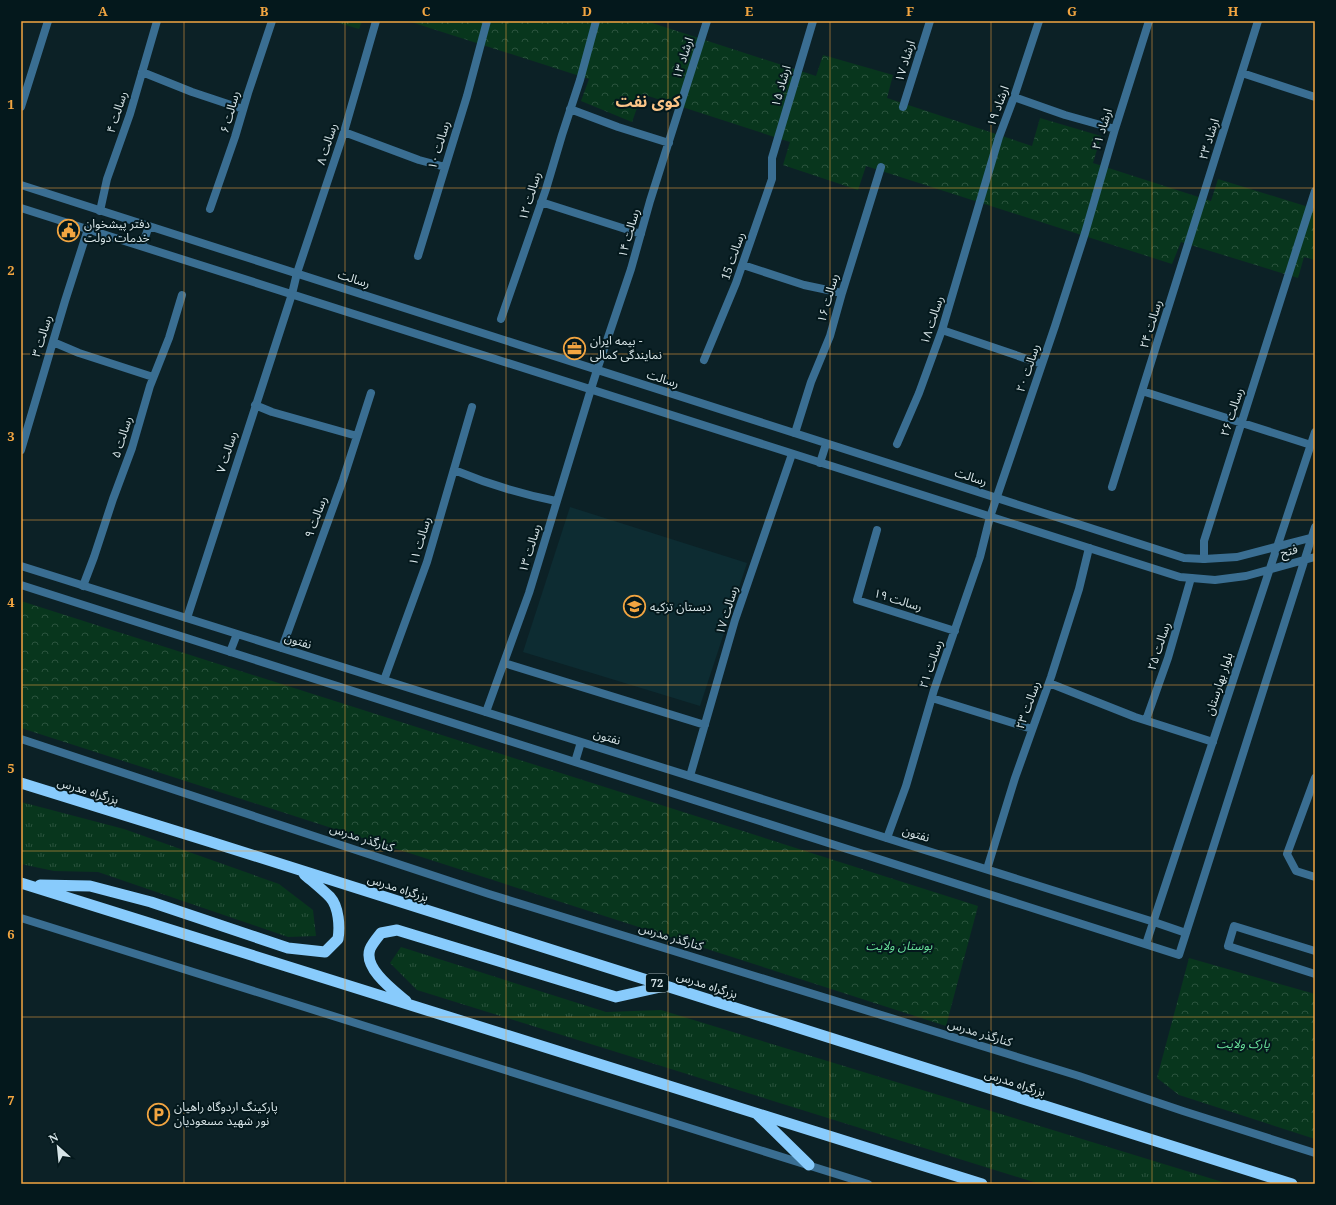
<svg xmlns="http://www.w3.org/2000/svg" width="1336" height="1205" font-family="'Noto Serif','Noto Sans Arabic',serif">
	<defs>
		<pattern id="grass-tufts" width="24" height="20" patternUnits="userSpaceOnUse"><rect width="24" height="20" fill="#08361d"/><path d="M3 7l-1-3M5 7V3M7 7l1-3M15 17l-1-3M17 17v-4M19 17l1-3" fill="none" stroke="#2b533e"/></pattern>
		<pattern id="park-crowns" width="20" height="18" patternUnits="userSpaceOnUse"><rect width="20" height="18" fill="#08361d"/><path d="M2 6a3 3 0 1 1 6 0M12 15a3 3 0 1 1 6 0" fill="none" stroke="#2b533e"/></pattern>
	</defs>
	<rect width="100%" height="100%" fill="#0c2126"/>
	<!-- built -->
	<path fill="#0d2c32" d="M 570,507 L 747,563 L 700,706 L 523,652 Z"/>
	<!-- grass -->
	<path fill="url(#grass-tufts)" d="M 21,802 L 124,829 L 279,884 L 313,910 L 316,936 L 288,937 L 98,872 L 54,871 L 21,864 Z
		M 401,947 L 606,1012 L 661,1010 L 1229,1184 L 1040,1184 L 417,990 L 390,963 Z"/>
	<!-- park -->
	<path fill="url(#park-crowns)" d="M 332,21 L 362,21 L 359,29 Z
		M 408,21 L 646,21 L 816,76 L 823,55 L 893,75 L 887,98 L 1032,146 L 1040,118 L 1101,136 L 1093,163 L 1211,201 L 1218,179 L 1315,209 L 1315,260 L 1304,257 L 1298,278 L 1181,242 L 1172,264 L 866,166 L 858,190 L 783,165 L 790,142 L 642,94 L 632,122 L 581,101 L 589,79 Z
		M 21,601 L 978,906 L 946,1026 L 21,728 Z
		M 1189,958 L 1315,994 L 1315,1139 L 1179,1095 L 1157,1078 Z"/>
	<g fill="none" stroke-linecap="round" stroke-linejoin="round">
		<!-- service -->
		<path stroke="#3a6e92" stroke-width="8" d="M 1315,778 L 1287,854 L 1296,871 L 1315,877
			M 1315,951 L 1234,926 L 1228,946 L 1315,974"/>
		<!-- minor -->
		<path stroke="#3a6e92" stroke-width="8" d="M 142,72 L 192,92 L 243,109
			M 1242,73 L 1315,97
			M 1014,97 L 1065,115 L 1115,129
			M 21,107 L 48,21
			M 903,107 L 930,21
			M 570,109 L 618,127 L 669,143
			M 344,132 L 419,160 L 445,167
			M 541,202 L 641,234
			M 210,209 L 235,137 L 248,93 L 272,21
			M 100,211 L 107,179 L 130,114 L 157,21
			M 418,256 L 467,96 L 487,21
			M 743,265 L 804,285 L 842,293
			M 297,273 L 344,132 L 376,21
			M 501,319 L 546,189 L 562,135 L 580,80 L 596,21
			M 942,330 L 1042,364
			M 53,342 L 79,353 L 153,377
			M 704,360 L 736,283 L 772,179 L 772,158 L 813,21
			M 597,370 L 631,269 L 650,201 L 707,21
			M 1142,391 L 1258,21
			M 255,405 L 272,412 L 357,436
			M 795,433 L 811,382 L 830,336 L 842,293 L 881,167
			M 897,444 L 919,393 L 942,330 L 999,137 L 1014,97 L 1039,21
			M 21,450 L 65,301 L 88,229
			M 454,470 C 488,484 520,494 556,501
			M 1112,487 L 1142,391 L 1311,445
			M 877,530 L 857,600 L 955,631
			M 1204,559 L 1204,541 L 1315,191
			M 83,586 L 94,557 L 113,499 L 132,448 L 150,386 L 169,338 L 182,295
			M 187,618 L 292,294
			M 282,648 L 343,480 L 371,393
			M 504,663 L 705,725
			M 384,680 L 427,562 L 472,407
			M 1049,683 L 1135,717 L 1213,742
			M 932,698 L 1032,729
			M 486,712 L 529,593 L 591,389
			M 1146,720 L 1168,658 L 1191,578
			M 690,776 L 735,620 L 792,454
			M 887,838 L 906,786 L 934,690 L 980,557 L 990,517 L 1055,326 L 1085,233 L 1115,129 L 1149,21
			M 987,869 L 1015,778 L 1051,677 L 1079,589 L 1089,548"/>
		<!-- tertiary -->
		<path stroke="#3a6e92" stroke-width="8" d="M 21,185 L 1184,558 L 1204,559 L 1237,557 L 1314,537
			M 21,208 L 1180,577 L 1215,580 L 1246,576 L 1315,557
			M 142,246 L 149,226
			M 292,294 L 297,273
			M 591,389 L 597,370
			M 820,463 L 826,444
			M 21,566 L 1154,922 L 1186,933
			M 21,585 L 1179,955 L 1315,527
			M 230,652 L 237,634
			M 21,739 L 489,894 L 1079,1076 L 1183,1111 L 1315,1153
			M 575,762 L 581,742
			M 21,918 L 868,1184
			M 1146,944 L 1315,432"/>
		<!-- trunk -->
		<path stroke="#88cbfc" stroke-width="11" d="M 21,783 L 211,842 L 1292,1184
			M 21,883 L 982,1184
			M 40,885 L 90,886 L 151,902 L 288,948 L 325,952 L 338,939 C 340,927 339,907 330,897 C 322,889 312,881 304,874
			M 406,1001 C 393,990 363,968 370,949 C 372,944 377,938 381,933 L 397,930 L 616,997 L 665,986
			M 757,1114 L 809,1165"/>
	</g>
	<!-- grid -->
	<path fill="none" stroke="#f2a541" stroke-width="1" stroke-opacity="0.55" d="M 184,21 L 184,1184M 345,21 L 345,1184M 506,21 L 506,1184M 668,21 L 668,1184M 830,21 L 830,1184M 991,21 L 991,1184M 1152,21 L 1152,1184M 21,188 L 1315,188M 21,354 L 1315,354M 21,520 L 1315,520M 21,685 L 1315,685M 21,851 L 1315,851M 21,1017 L 1315,1017"/>
	<!-- icons -->
	<defs>
		<symbol id="civic-ring" viewBox="-11 -11 22 22"><circle r="9.5" fill="#04181c" stroke="#f2a541" stroke-width="1.5"/><path d="M-.6-6.5H3V-4.5H.6V-3L4-1V1h2V6H-6V1h2V-1L-.6-3ZM-1.2 2.5V6h2.4V2.5Z" fill="#f2a541"/></symbol>
		<symbol id="office-ring" viewBox="-11 -11 22 22"><circle r="9.5" fill="#04181c" stroke="#f2a541" stroke-width="1.5"/><path d="M-6-3h4V-5.5h4V-3h4V5H-6ZM-1-4.5V-3h2v-1.5ZM-6 0V1H6V0Z" fill="#f2a541"/></symbol>
		<symbol id="school-ring" viewBox="-11 -11 22 22"><circle r="9.5" fill="#04181c" stroke="#f2a541" stroke-width="1.5"/><path d="M0-5L7-2L0 1L-7-2ZM-4 1L0 2.5L4 1V4Q0 6-4 4Z" fill="#f2a541"/></symbol>
		<symbol id="parking-ring" viewBox="-11 -11 22 22"><circle r="9.5" fill="#04181c" stroke="#f2a541" stroke-width="1.5"/><path d="M-3.5-5.5H1a3.5 3.5 0 0 1 0 7H-1V5.5H-3.5ZM-1-3.4V-.6H.8a1.4 1.4 0 0 0 0-2.8Z" fill="#f2a541"/></symbol>
	</defs>
	<g fill-rule="evenodd">
		<use href="#civic-ring" x="56" y="218" width="25" height="25"/>
		<use href="#office-ring" x="562" y="336" width="25" height="25"/>
		<use href="#school-ring" x="622" y="594" width="25" height="25"/>
		<use href="#parking-ring" x="146" y="1102" width="25" height="25"/>
	</g>
	<g text-anchor="middle" stroke-width="4" stroke-linejoin="round" paint-order="stroke">
		<!-- shield labels -->
		<rect fill="#04181c" stroke="#98a7aa" stroke-width="1" x="646" y="974" width="22" height="18" rx="3"/>
		<g font-size="11" font-weight="bold" fill="#d7e4e7">
			<text x="657" y="987">72</text>
		</g>
		<!-- street labels -->
		<g font-size="12" fill="#d7e4e7" stroke="#04181c">
			<text transform="translate(683 58) rotate(-72)" y="4">ارشاد ۱۳</text>
			<text transform="translate(905 61) rotate(-73)" y="4">ارشاد ۱۷</text>
			<text transform="translate(781 86) rotate(-74)" y="4">ارشاد ۱۵</text>
			<text transform="translate(998 106) rotate(-70)" y="4">ارشاد ۱۹</text>
			<text transform="translate(117 112) rotate(-72)" y="4">رسالت ۴</text>
			<text transform="translate(230 112) rotate(-74)" y="4">رسالت ۶</text>
			<text transform="translate(1102 129) rotate(-73)" y="4">ارشاد ۲۱</text>
			<text transform="translate(1209 139) rotate(-73)" y="4">ارشاد ۲۳</text>
			<text transform="translate(327 144) rotate(-72)" y="4">رسالت ۸</text>
			<text transform="translate(439 145) rotate(-73)" y="4">رسالت ۱۰</text>
			<text transform="translate(530 196) rotate(-73)" y="4">رسالت ۱۲</text>
			<text transform="translate(629 233) rotate(-74)" y="4">رسالت ۱۴</text>
			<text transform="translate(733 256) rotate(-71)" y="4">رسالت 15</text>
			<text transform="translate(354 279) rotate(18)" y="4">رسالت</text>
			<text transform="translate(828 298) rotate(-74)" y="4">رسالت ۱۶</text>
			<text transform="translate(932 320) rotate(-72)" y="4">رسالت ۱۸</text>
			<text transform="translate(1151 324) rotate(-73)" y="4">رسالت ۲۴</text>
			<text transform="translate(42 336) rotate(-73)" y="4">رسالت ۳</text>
			<text transform="translate(1028 368) rotate(-71)" y="4">رسالت ٢٠</text>
			<text transform="translate(663 379) rotate(18)" y="4">رسالت</text>
			<text transform="translate(1232 412) rotate(-72)" y="4">رسالت ۲۶</text>
			<text transform="translate(122 437) rotate(-72)" y="4">رسالت ۵</text>
			<text transform="translate(227 452) rotate(-72)" y="4">رسالت ۷</text>
			<text transform="translate(971 477) rotate(18)" y="4">رسالت</text>
			<text transform="translate(316 517) rotate(-70)" y="4">رسالت ۹</text>
			<text transform="translate(420 541) rotate(-73)" y="4">رسالت ۱۱</text>
			<text transform="translate(530 548) rotate(-73)" y="4">رسالت ۱۳</text>
			<text transform="translate(1289 551) rotate(-15)" y="4">فتح</text>
			<text transform="translate(898 600) rotate(17)" y="4">رسالت ۱۹</text>
			<text transform="translate(727 610) rotate(-73)" y="4">رسالت ۱۷</text>
			<text transform="translate(298 641) rotate(17)" y="4">نفتون</text>
			<text transform="translate(1159 646) rotate(-72)" y="4">رسالت ۲۵</text>
			<text transform="translate(931 664) rotate(-71)" y="4">رسالت ۲۱</text>
			<text transform="translate(1219 684) rotate(-72)" y="4">بلوار بهارستان</text>
			<text transform="translate(1028 705) rotate(-70)" y="4">رسالت ۲۳</text>
			<text transform="translate(607 737) rotate(17)" y="4">نفتون</text>
			<text transform="translate(88 791) rotate(17)" y="4">بزرگراه مدرس</text>
			<text transform="translate(916 834) rotate(17)" y="4">نفتون</text>
			<text transform="translate(362 838) rotate(18)" y="4">کنارگذر مدرس</text>
			<text transform="translate(398 888) rotate(18)" y="4">بزرگراه مدرس</text>
			<text transform="translate(671 937) rotate(17)" y="4">کنارگذر مدرس</text>
			<text transform="translate(707 985) rotate(18)" y="4">بزرگراه مدرس</text>
			<text transform="translate(980 1033) rotate(17)" y="4">کنارگذر مدرس</text>
			<text transform="translate(1015 1083) rotate(18)" y="4">بزرگراه مدرس</text>
		</g>
		<!-- poi labels -->
		<g font-size="12" fill="#d7e4e7" stroke="#04181c" text-anchor="start">
			<text x="84" y="228">دفتر پیشخوان<tspan x="84" dy="14">خدمات دولت</tspan></text>
			<text x="590" y="345">بیمه ایران -<tspan x="590" dy="14">نمایندگى کمالى</tspan></text>
			<text x="650" y="611">دبستان تزکیه</text>
			<text x="174" y="1111">پارکینگ اردوگاه راهیان<tspan x="174" dy="14">نور شهید مسعودیان</tspan></text>
		</g>
		<!-- park labels -->
		<g font-size="12" font-style="italic" fill="#69e29b" stroke="#04181c">
			<text x="899" y="950">بوستان ولایت</text>
			<text x="1243" y="1048">پارک ولایت</text>
		</g>
		<!-- district labels -->
		<g font-size="16" font-weight="bold" fill="#fbc487" stroke="#04181c">
			<text x="648" y="107">کوی نفت</text>
		</g>
	</g>
	<!-- border -->
	<rect width="1336" height="1205" fill="none" stroke="#04181c" stroke-width="44"/>
	<!-- north arrow -->
	<g transform="translate(58 1147) rotate(333)" stroke="#04181c" stroke-width="3" paint-order="stroke">
	<path d="M0-3L7 15L0 10L-7 15Z" fill="#d7e4e7"/>
	<text y="-6" font-size="11" font-weight="bold" text-anchor="middle" fill="#d7e4e7">N</text>
	</g>
	<rect x="22" y="22" width="1292" height="1161" fill="none" stroke="#f2a541" stroke-width="1.5"/>
	<g font-size="13" text-anchor="middle" font-weight="bold" fill="#f2a541">
		<text x="103" y="16">A</text>
		<text x="264" y="16">B</text>
		<text x="426" y="16">C</text>
		<text x="587" y="16">D</text>
		<text x="749" y="16">E</text>
		<text x="910" y="16">F</text>
		<text x="1072" y="16">G</text>
		<text x="1233" y="16">H</text>
		<text x="11" y="109">1</text>
		<text x="11" y="275">2</text>
		<text x="11" y="441">3</text>
		<text x="11" y="607">4</text>
		<text x="11" y="773">5</text>
		<text x="11" y="939">6</text>
		<text x="11" y="1105">7</text>
	</g>
</svg>
